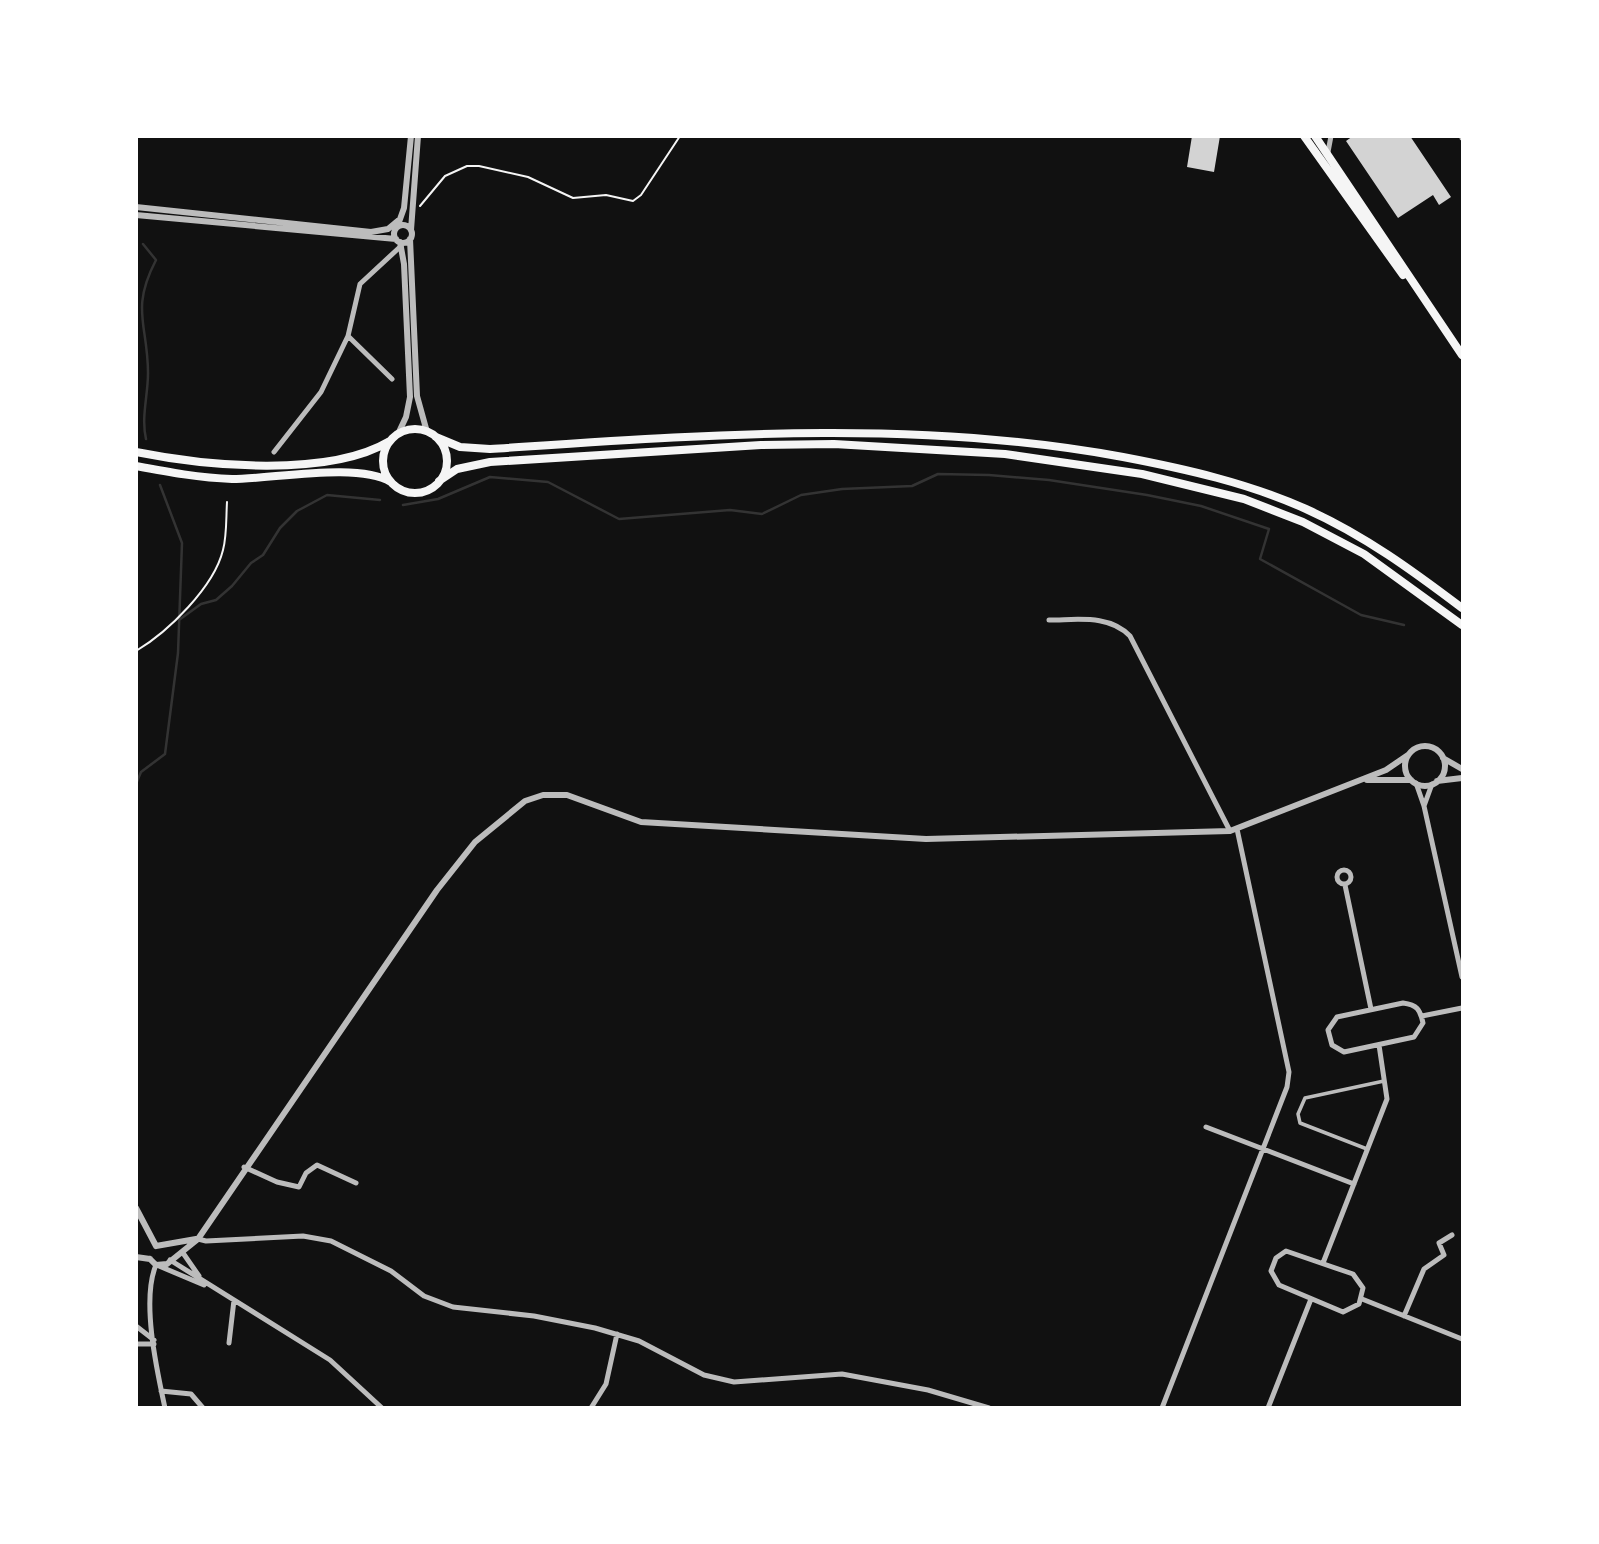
<svg xmlns="http://www.w3.org/2000/svg" width="1599" height="1544" font-family="Jost,sans-serif">
	<rect width="100%" height="100%" fill="#111"/>
	<g fill="none" stroke-linecap="round" stroke-linejoin="round">
		<!-- stream -->
		<path stroke="#333" stroke-width="2.5" d="M 143,244 L 156,260 C 130,310 148,324 148,373 C 148,396 141,417 146,439
			M 403,505 L 438,499 L 490,477 L 548,482 L 619,519 L 730,510 L 762,514 L 801,495 L 842,489 L 912,486 L 938,474 L 989,475 L 1049,480 L 1147,495 L 1201,506 L 1269,529 L 1260,559 L 1361,615 L 1404,625
			M 179,620 L 201,604 L 216,600 L 232,586 L 251,563 L 263,555 L 280,528 L 297,511 L 327,495 L 380,500
			M 136,784 L 141,772 L 165,754 L 178,653 L 182,543 L 160,485"/>
	</g>
	<!-- building -->
	<path fill="#d3d3d3" d="M 1192,136 L 1220,136 L 1214,172 L 1187,167 Z
		M 1353,136 L 1410,136 L 1451,197 L 1439,205 L 1433,195 L 1398,218 L 1346,141 Z"/>
	<g fill="none" stroke-linecap="round" stroke-linejoin="round">
		<!-- path -->
		<path stroke="#f5f5f5" stroke-width="2" d="M 420,206 L 445,176 L 467,166 L 479,166 L 528,177 L 573,198 L 606,195 L 633,201 L 641,195 L 680,136
			M 136,651 C 168,632 214,587 223,550 C 227,535 226,517 227,502"/>
		<!-- pedestrian -->
		<path stroke="#bcbcbc" stroke-width="3.5" d="M 1367,1149 L 1300,1123 L 1298,1114 L 1305,1098 L 1384,1081"/>
		<!-- minor -->
		<path stroke="#bcbcbc" stroke-width="5" d="M 1462,136 L 1462,138
			M 1328,152 L 1331,136
			M 348,336 L 392,379
			M 274,452 L 321,392 L 348,336 L 360,284 L 401,246
			M 1049,620 C 1077,620 1109,614 1130,636 L 1230,831
			M 1416,783 L 1424,806 L 1462,977
			M 1424,806 L 1432,784
			M1337 877a7 7 0 1 1 14 0a7 7 0 1 1-14 0Z
			M 1345,885 L 1371,1009
			M 1403,1003 C 1417,1005 1420,1009 1423,1023 L 1414,1037 L 1344,1052 L 1332,1045 L 1328,1030 L 1337,1017 Z
			M 1422,1016 L 1462,1008
			M 1206,1127 L 1354,1184
			M 244,1167 L 277,1182 L 299,1187 L 306,1173 L 317,1165 L 356,1183
			M 198,1239 L 206,1241 L 303,1236 L 331,1241 L 391,1271 L 424,1296 L 453,1307 L 534,1316 L 595,1328 L 639,1341 L 704,1375 L 734,1382 L 842,1374 L 928,1390 L 989,1408
			M 1286,1251 L 1353,1274 L 1363,1288 L 1359,1304 L 1343,1312 L 1279,1285 L 1271,1271 L 1276,1258 Z
			M 183,1253 L 199,1276
			M 170,1260 L 330,1360 L 382,1408
			M 1323,1263 L 1387,1099 L 1379,1045
			M 156,1265 C 141,1300 157,1371 165,1408
			M 159,1266 L 204,1285
			M 1362,1299 L 1462,1339
			M 1404,1316 L 1424,1269 L 1444,1255 L 1439,1243 L 1452,1235
			M 136,1326 L 154,1340
			M 229,1343 L 234,1300
			M 136,1344 L 154,1344
			M 161,1391 L 191,1394 L 203,1408
			M 591,1408 L 606,1384 L 617,1334
			M 1162,1408 L 1287,1087 L 1289,1072 L 1237,829
			M 1268,1408 L 1311,1299"/>
		<!-- tertiary -->
		<path stroke="#bcbcbc" stroke-width="6" d="M 136,207 L 371,232 L 388,229 L 400,219
			M 136,215 L 396,239
			M 399,222 L 404,208 L 411,136
			M394 234a9 9 0 1 1 18 0a9 9 0 1 1-18 0Z
			M 411,230 L 418,136
			M 410,239 L 417,396 L 427,432
			M 398,434 L 406,417 L 410,397 L 404,264 L 400,242
			M1405 766a20 20 0 1 1 40 0a20 20 0 1 1-40 0Z
			M 1443,758 L 1462,769
			M 1367,780 L 1411,780
			M 1437,781 L 1462,778
			M 136,1208 L 156,1246
			M 156,1246 L 196,1239
			M 136,1257 L 150,1259
			M 150,1259 L 156,1265 L 167,1264 L 198,1239 L 437,890 L 475,842 L 525,801 L 543,795 L 567,795 L 641,822 L 926,839 L 1230,831 L 1386,770 L 1408,755"/>
		<!-- primary -->
		<path stroke="#f5f5f5" stroke-width="8" d="M 1304,136 L 1403,275
			M 1315,136 L 1462,355
			M383 461a32 32 0 1 1 64 0a32 32 0 1 1-64 0Z
			M 436,437 L 460,447 L 490,449 C 702,435 913,418 1123,457 C 1186,469 1248,483 1306,509 C 1364,535 1413,571 1462,608
			M 136,452 C 206,466 328,478 390,441
			M 136,466 C 168,472 200,478 232,479 C 273,479 358,462 391,482
			M 439,481 L 457,469 L 490,462 L 761,445 L 834,444 L 1005,454 L 1142,474 L 1244,499 L 1303,522 L 1364,554 L 1462,625"/>
	</g>
	<!-- border -->
	<rect width="1599" height="1544" fill="none" stroke="#ffffff" stroke-width="276"/>
</svg>
